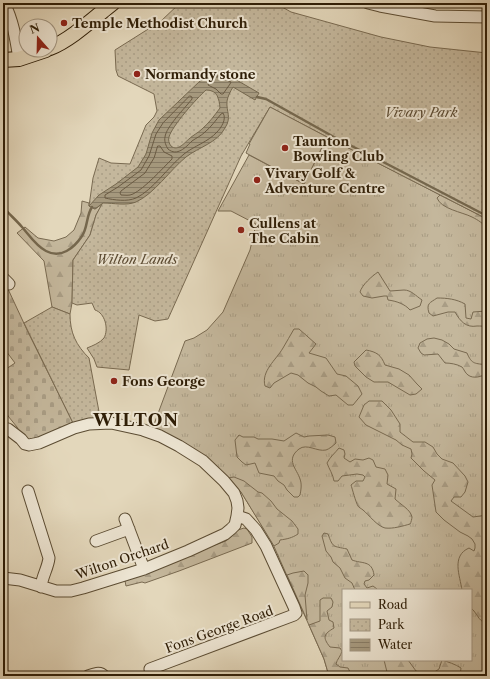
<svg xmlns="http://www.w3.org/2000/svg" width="490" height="679" font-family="'Libre Caslon Text',serif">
	<defs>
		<pattern id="grass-tufts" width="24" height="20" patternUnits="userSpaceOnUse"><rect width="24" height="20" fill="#c4b79c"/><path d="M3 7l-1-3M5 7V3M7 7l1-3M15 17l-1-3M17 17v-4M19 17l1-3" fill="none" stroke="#a99d85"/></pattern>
		<pattern id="forest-firs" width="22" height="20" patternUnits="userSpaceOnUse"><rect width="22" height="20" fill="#c4b79c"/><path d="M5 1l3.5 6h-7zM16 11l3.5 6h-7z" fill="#a99d85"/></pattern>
		<pattern id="cemetery-stones" width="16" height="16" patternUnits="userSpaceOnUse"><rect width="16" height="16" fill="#c4b79c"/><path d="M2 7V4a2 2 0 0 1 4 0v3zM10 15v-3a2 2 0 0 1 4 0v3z" fill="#a99d85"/></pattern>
		<pattern id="park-dots" width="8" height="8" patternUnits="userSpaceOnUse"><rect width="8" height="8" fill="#c4b79c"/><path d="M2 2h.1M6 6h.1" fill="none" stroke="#a99d85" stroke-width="1.8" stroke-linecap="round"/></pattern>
		<pattern id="water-rules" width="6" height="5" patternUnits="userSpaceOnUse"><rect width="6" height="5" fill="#a5987d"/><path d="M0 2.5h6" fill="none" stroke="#877b64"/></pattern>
	</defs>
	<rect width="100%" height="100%" fill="#e3d7bb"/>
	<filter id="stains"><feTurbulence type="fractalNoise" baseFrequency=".005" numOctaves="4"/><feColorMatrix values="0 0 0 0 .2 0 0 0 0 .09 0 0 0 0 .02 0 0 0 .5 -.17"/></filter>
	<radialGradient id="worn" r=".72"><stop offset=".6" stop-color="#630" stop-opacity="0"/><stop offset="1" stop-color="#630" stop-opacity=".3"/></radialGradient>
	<!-- grass -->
	<path fill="url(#grass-tufts)" stroke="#796a51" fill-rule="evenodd" d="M 327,137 L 487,219 L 487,676 L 329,676 L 324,659 L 272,542 L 241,492 L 228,478 L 203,456 L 153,427 L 185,341 L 194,338 L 207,330 L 223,312 L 250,250 L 256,224 L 231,211 L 218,211 L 249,155 L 304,184 ZM 343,590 L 471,590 L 471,660 L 343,660 Z"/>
	<!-- forest -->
	<path fill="url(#forest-firs)" stroke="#796a51" d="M 440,195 L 487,219 L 487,229 C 483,223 478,220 472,217 C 462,212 441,209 437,198 Z
		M 82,201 L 89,203 L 89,206 L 103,203 L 96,215 L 90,235 L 73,260 L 72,303 L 70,314 L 52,307 L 44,261 L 17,233 L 25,227 L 38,238 L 54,241 L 66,237 L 74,230 L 81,213 Z
		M 378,272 L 390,291 C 395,291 399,290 404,290 C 411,290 416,296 422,300 L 420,306 L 410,310 C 405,304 396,301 388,300 L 387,296 L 384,296 L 372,298 L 363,296 L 360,292 C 362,285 372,276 378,272 Z
		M 437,298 C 447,298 456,299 465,304 L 466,318 L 471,319 L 473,312 L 486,311 L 487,312 L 487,327 C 483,326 481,326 477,326 C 466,328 460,321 455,312 L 448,312 L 433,316 L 429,313 C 426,303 430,303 437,298 Z
		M 294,329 L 299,329 L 316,344 L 309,353 L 326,358 L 337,374 L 346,376 L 358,386 L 362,394 L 353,405 L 348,405 L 336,395 L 329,396 L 321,391 L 316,387 L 308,383 L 298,375 L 291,373 L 274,383 L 270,388 L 265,386 C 261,371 276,360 283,348 C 287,342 290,335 294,329 Z
		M 434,338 L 442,340 L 449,344 L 454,349 L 467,353 C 472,365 475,363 487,365 L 487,373 C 482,377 473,379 468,375 C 465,373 464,369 462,367 C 457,364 450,363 445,363 L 438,354 L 424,355 L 421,353 L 418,348 L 420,343 L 427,339 Z
		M 366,350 C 377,352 381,355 385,365 L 399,369 L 409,375 L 417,384 L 422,389 L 416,394 L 410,395 L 388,382 L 374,382 L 366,377 L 355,366 L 354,362 Z
		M 369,401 L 382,401 L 391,410 L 400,424 L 400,432 L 413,442 L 425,442 L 433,447 L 437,454 L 442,459 L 453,463 L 465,476 L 468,482 L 465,492 L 461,497 L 454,497 L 451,501 L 473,517 L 487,515 L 487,621 L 485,623 C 478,620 477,613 471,608 L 471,590 L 462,590 C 460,576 451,556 469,548 L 474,551 L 475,548 L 475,544 L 472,539 L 468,536 L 460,532 L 444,520 L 436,512 L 432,485 L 435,480 L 424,471 L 411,458 L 412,454 L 411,449 L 402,445 L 396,440 L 366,425 L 359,417 L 364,405 Z
		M 296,433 L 304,437 L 309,436 L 328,435 L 335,437 L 336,443 C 333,446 329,449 326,450 C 317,452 307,443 299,449 C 285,460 297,469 300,479 C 302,484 301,490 300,495 L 298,497 L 294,497 L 287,490 L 284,485 L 278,481 L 274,476 L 259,473 L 255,463 L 246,465 L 242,462 L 237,457 L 235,440 L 239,435 L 243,437 L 254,437 L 258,439 L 272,439 L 284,441 Z
		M 339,448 L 344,450 L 345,454 L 344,458 L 350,462 L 355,459 L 363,460 L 369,458 L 373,460 L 376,467 L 385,469 L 388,475 L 387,484 L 396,489 L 395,499 C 400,504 411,510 412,517 C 412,518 411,523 410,524 C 403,526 393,529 385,528 C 377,526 369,515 363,510 C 362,509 358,507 358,506 C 356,503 352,488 351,485 L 356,481 L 363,481 L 365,477 L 363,475 L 357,474 L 342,476 L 338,481 L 334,481 C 333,474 329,469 327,463 C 330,457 335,453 339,448 Z
		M 234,477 L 244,481 L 258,492 L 262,493 L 271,501 L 277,509 L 292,521 L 298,529 L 298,534 C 292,538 287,539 280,540 L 279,543 L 274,546 L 241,492 L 228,478 Z
		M 244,528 L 247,529 L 252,537 L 252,543 L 179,571 L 145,583 L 142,582 L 126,586 L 125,581 L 203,549 L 226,541 L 238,530 Z
		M 324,533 L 328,534 C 333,548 333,546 347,549 L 352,560 C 362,564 372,560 374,575 L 369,580 L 365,581 L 364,584 L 367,588 L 373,586 L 377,589 L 376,590 L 355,590 L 352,583 L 345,578 L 340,568 L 333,562 L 331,557 L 326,551 L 322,536 Z
		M 304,571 L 308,575 L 308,583 L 305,595 L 307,620 L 287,575 L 293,573 Z
		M 323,598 L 331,598 L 333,602 L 332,607 L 327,611 L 329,620 L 333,622 L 334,628 C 324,634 322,637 330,647 L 340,648 L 342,651 C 341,656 337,659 336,664 L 340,667 L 348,668 L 352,676 L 329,676 L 324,659 L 309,625 L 320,621 L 320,600 Z
		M 384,660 L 408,660 L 416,671 L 423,674 L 433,673 L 439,669 L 442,660 C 448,662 455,664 461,668 L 460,676 L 388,676 Z"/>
	<!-- cemetery -->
	<path fill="url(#cemetery-stones)" stroke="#796a51" d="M 8,289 L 28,332 L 74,425 L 44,436 L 27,440 L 21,435 L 17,427 L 8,416 L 3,404 L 3,371 L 15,363 L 3,347 L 3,293 Z"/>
	<!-- park -->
	<path fill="url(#park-dots)" stroke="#796a51" d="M 180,3 L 275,3 L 291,12 L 381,37 L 430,47 L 487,53 L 487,219 L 327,137 L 270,107 L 241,156 L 168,319 L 155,321 L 139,315 L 129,370 L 97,367 L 94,359 L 87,348 C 92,346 100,343 104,338 C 109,329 105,313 95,310 L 92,303 L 77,305 L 72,303 L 73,260 L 90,235 L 96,215 L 102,204 L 95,209 L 89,206 L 93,178 L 99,158 L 111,163 L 130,164 L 146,125 L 154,117 L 157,111 L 154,94 L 118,76 L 116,70 L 115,50 L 161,21 Z
		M 52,307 L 70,314 C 70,333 76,345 89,358 L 100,417 L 73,423 L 24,323 Z"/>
	<!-- pitch -->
	<path fill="#c4b79c" stroke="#796a51" d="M 270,107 L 327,137 L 304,184 L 246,153 L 250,144 L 249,144 Z"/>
	<!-- water -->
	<path fill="url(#water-rules)" stroke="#75674d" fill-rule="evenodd" d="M 216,71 L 233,78 L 259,93 L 255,100 L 233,87 C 230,92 228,96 227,101 C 226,112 232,117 225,128 C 217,143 199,147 186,157 C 170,170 154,194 136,202 C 126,206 114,203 103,203 L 95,209 L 89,206 L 99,195 L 116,184 L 138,167 L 146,154 L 152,133 L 159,120 L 200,81 L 207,79 L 212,74 ZM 206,90 C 218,90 219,99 220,108 C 214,116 209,123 202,129 C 198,133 193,135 189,139 C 185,142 178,152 171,146 C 169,144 168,139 169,137 C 172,126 197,98 206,90 Z"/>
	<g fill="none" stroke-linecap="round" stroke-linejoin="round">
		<!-- shore -->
		<path stroke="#6a5a42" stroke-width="1" d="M 217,76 L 231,82 L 230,84 L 223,94 L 221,94 L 216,89 L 208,85 C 209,82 214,76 217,76 Z
			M 190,96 L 192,97 L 192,99 C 185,108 166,127 165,137 C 164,141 166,146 168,149 C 177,157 186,147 192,141 C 196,138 201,136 205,132 C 211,127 216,120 221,114 L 223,113 C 227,119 221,128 217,132 C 208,142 194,146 184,154 C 168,167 153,190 136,198 C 127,202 114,200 105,198 L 105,195 L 118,187 L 141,170 L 149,156 L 156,134 L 163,123 Z
			M 158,146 L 160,146 L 164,152 L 172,156 L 172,159 C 162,169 145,188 133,194 C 129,196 125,195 121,195 L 120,193 L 121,191 L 145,173 L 154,158 Z"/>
		<!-- stream -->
		<path stroke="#75674d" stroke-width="2.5" d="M 257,97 L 266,99 L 334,137 L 391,166 L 487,216
			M 3,207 C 9,214 16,220 22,227 C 29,235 36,246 46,251 C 61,259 74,248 82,236 C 88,227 86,216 92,207"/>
		<defs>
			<path id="minor" d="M 4,3 C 13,20 16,40 19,59
				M 368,3 L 380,6 L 435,16 L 487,17
				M 3,278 L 9,284
				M 3,428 L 8,429 L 21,439 L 25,444 L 29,445 L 39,443 L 74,428 L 89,424 L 111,423 L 143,430 L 160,436 L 179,446 L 203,461 L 224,481 L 234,493 L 237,501 L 238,508 L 237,516 L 246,519 L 256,530 L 266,546 L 294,607 L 296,613 L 294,615 L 150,669
				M 28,491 L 33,507 L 49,558 C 48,568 42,576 41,587
				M 125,519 L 144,569
				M 96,541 L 129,529
				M 3,578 L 20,580 L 56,591 L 71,591 L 83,588 L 144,569 L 188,551 L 225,534 L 231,529 L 235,525 L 237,516
				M 88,676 C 93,674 100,671 104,676"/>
			<path id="major" d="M 50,48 C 71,40 95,17 113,3
				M 3,60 L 19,59 L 46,50"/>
		</defs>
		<!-- minor casing -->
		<use href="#minor" stroke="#5b4c33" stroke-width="13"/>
		<!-- major casing -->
		<use href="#major" stroke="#2e1d06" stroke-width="16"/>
		<!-- minor -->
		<use href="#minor" stroke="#ede5d3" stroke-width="11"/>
		<!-- major -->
		<use href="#major" stroke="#e3d7bb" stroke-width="14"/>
	</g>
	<!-- markers -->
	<g fill="#8f2418" stroke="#ede5d3" stroke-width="1.5">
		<circle cx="64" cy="23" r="4"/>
		<circle cx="137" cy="74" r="4"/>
		<circle cx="285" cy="148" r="4"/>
		<circle cx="257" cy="180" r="4"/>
		<circle cx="241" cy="230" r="4"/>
		<circle cx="114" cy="381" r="4"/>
	</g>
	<g text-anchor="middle" stroke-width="4" stroke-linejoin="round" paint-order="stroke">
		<!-- poi labels -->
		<g font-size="13" font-weight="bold" fill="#2e1d06" stroke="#ede5d3" text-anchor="start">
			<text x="72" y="28">Temple Methodist Church</text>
			<text x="145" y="79">Normandy stone</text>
			<text x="293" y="146">Taunton<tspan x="293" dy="15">Bowling Club</tspan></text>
			<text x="265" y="178">Vivary Golf &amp;<tspan x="265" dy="15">Adventure Centre</tspan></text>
			<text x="249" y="228">Cullens at<tspan x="249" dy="15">The Cabin</tspan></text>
			<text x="122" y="386">Fons George</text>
		</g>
		<!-- park labels -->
		<g font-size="13" font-style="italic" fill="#5b4b33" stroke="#ede5d3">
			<text x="421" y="117">Vivary Park</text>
			<text x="137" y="264">Wilton Lands</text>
		</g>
		<!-- street labels -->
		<g font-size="13" fill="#2e1d06" stroke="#ede5d3">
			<text transform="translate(122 559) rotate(-19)" y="5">Wilton Orchard</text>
			<text transform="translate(219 629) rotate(-20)" y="5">Fons George Road</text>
		</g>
		<!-- district labels -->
		<g font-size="17" font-weight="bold" letter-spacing="1" fill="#2e1d06" stroke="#ede5d3">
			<text x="136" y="426">WILTON</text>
		</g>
	</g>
	<!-- margin -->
	<rect width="490" height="679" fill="none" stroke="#e3d7bb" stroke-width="16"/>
	<rect x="4" y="4" width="482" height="671" fill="none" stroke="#2e1d06" stroke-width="2"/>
	<rect x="8" y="8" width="474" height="663" fill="none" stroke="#2e1d06"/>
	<!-- legend -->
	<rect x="342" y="589" width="130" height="72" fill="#ede5d3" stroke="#a19581"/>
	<rect x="350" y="602" width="20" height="6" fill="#e3d7bb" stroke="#a19581"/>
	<text x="378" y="609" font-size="12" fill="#2e1d06">Road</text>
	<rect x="350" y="619" width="20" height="12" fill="url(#park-dots)" stroke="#a19581"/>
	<text x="378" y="629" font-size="12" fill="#2e1d06">Park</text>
	<rect x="350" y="639" width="20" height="12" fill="url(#water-rules)" stroke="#a19581"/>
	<text x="378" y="649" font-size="12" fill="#2e1d06">Water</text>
	<!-- north arrow -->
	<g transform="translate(38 38) rotate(340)"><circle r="19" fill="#ede5d3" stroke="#a19581"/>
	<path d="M0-3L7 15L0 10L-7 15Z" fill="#8f2418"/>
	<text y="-6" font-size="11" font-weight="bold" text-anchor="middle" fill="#2e1d06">N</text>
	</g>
	<rect width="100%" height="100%" filter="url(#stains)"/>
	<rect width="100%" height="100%" fill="url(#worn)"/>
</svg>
